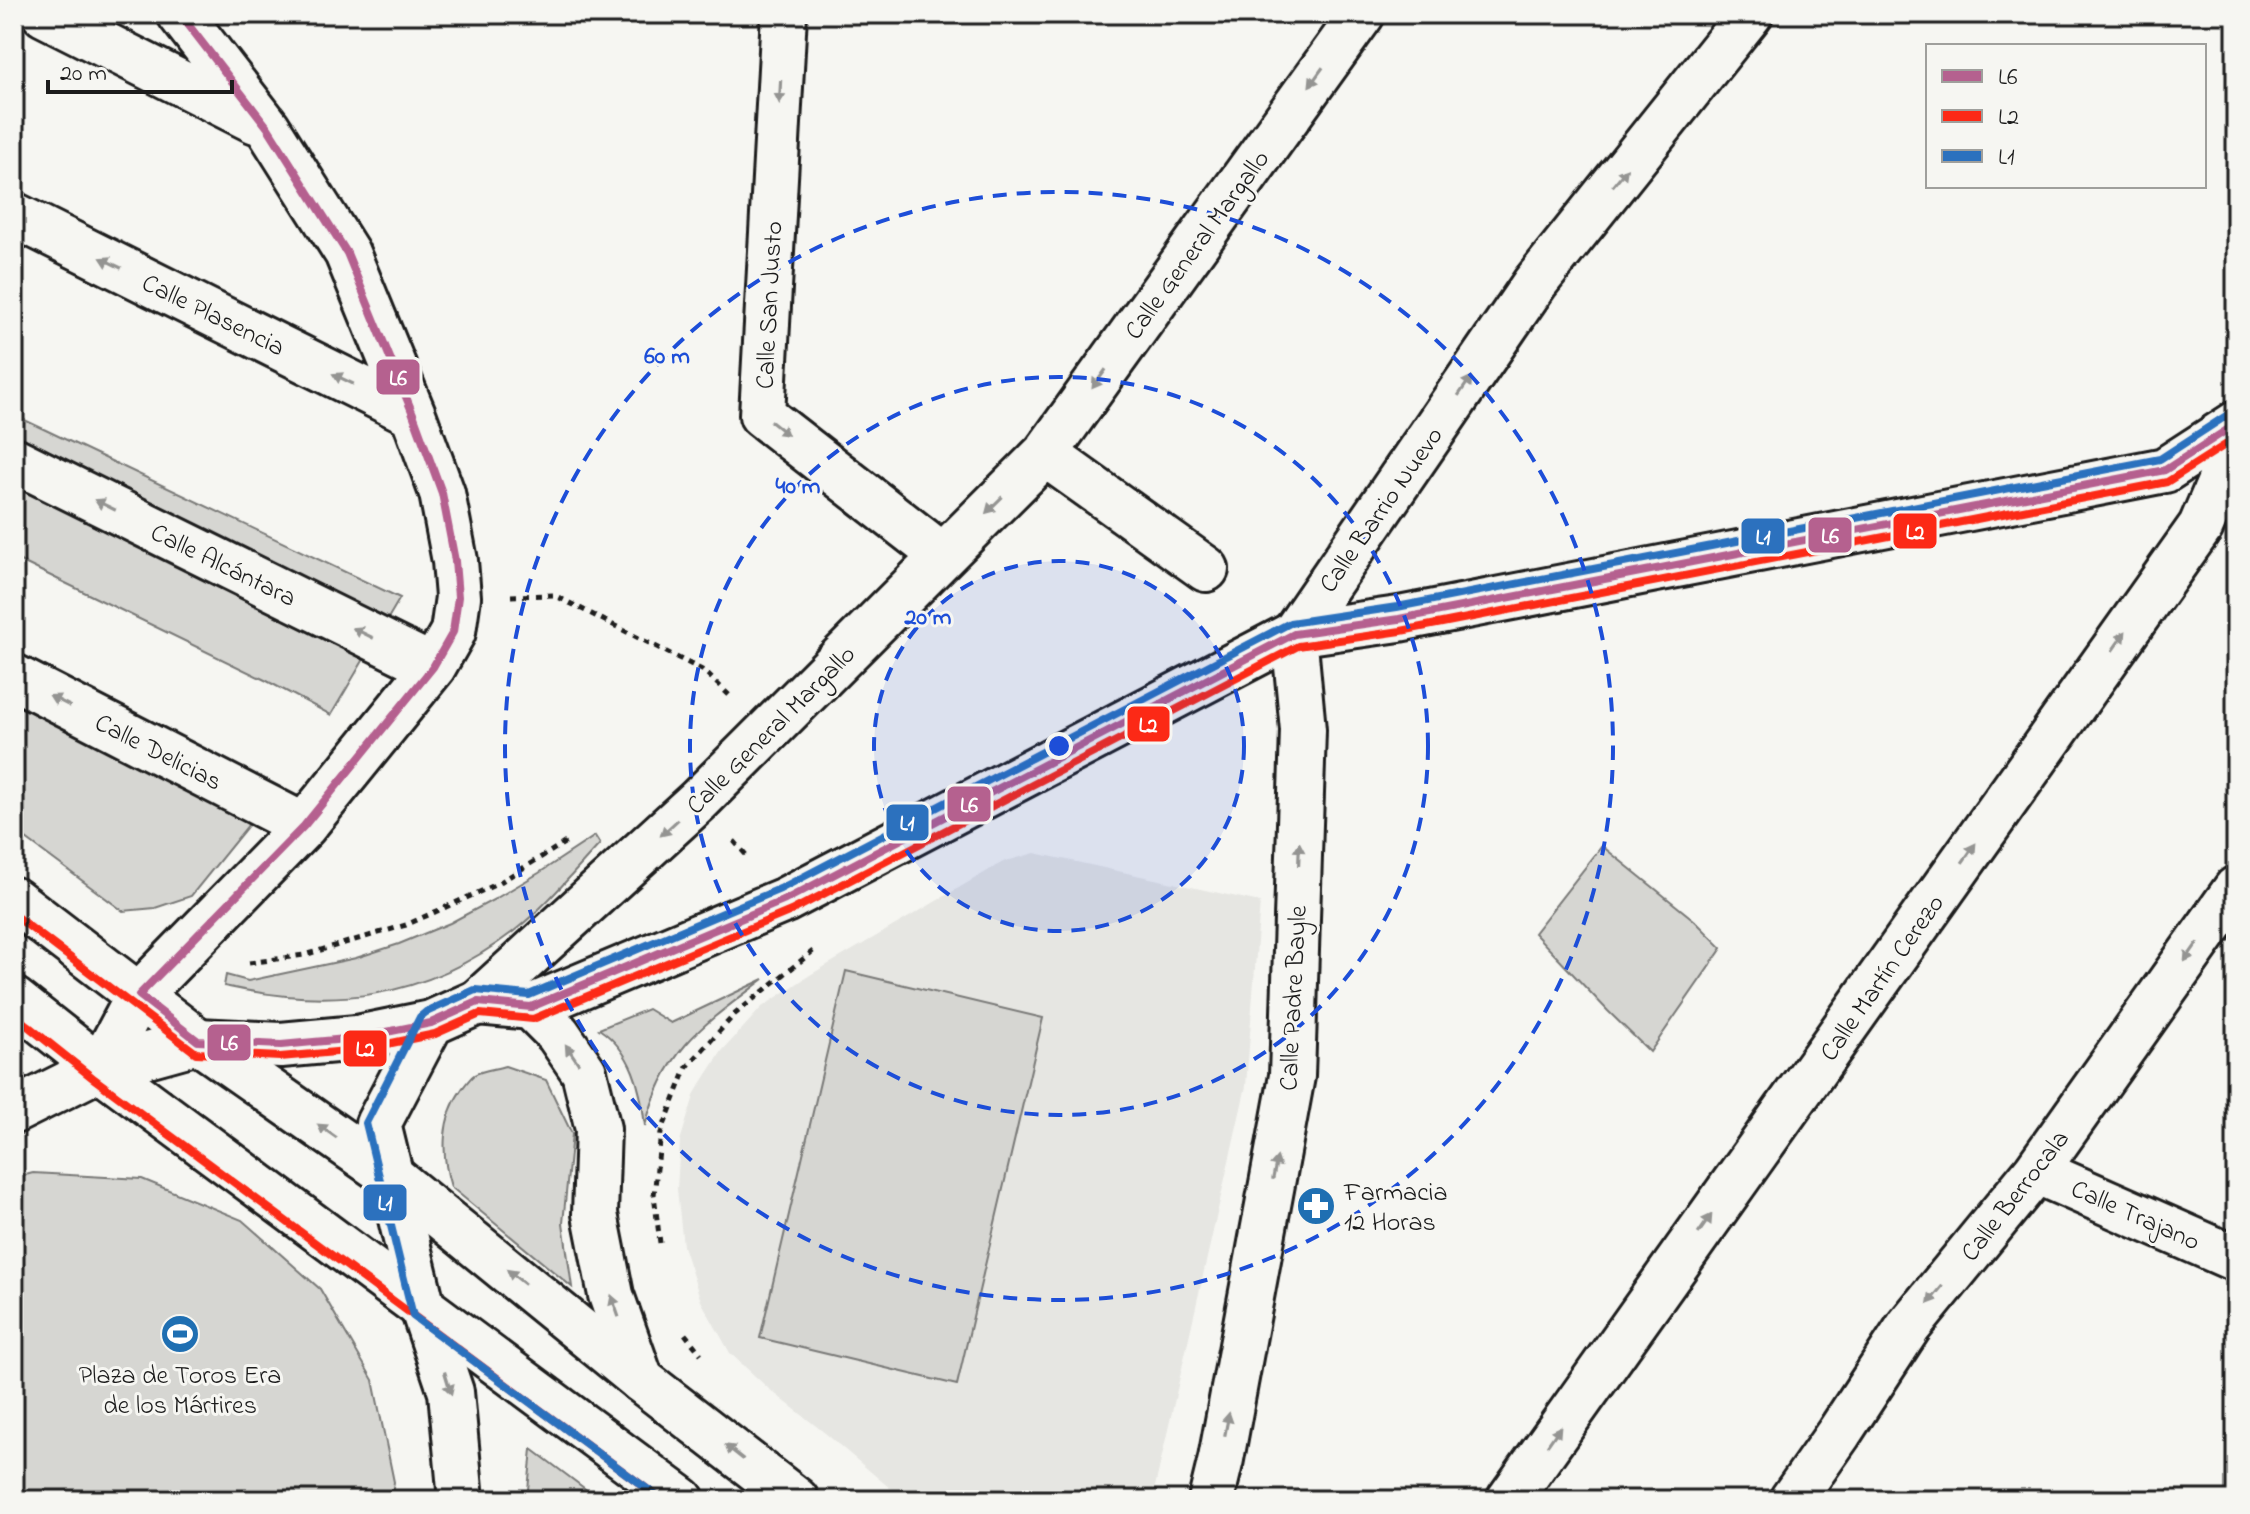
<svg xmlns="http://www.w3.org/2000/svg" width="2250" height="1514" font-family="'Indie Flower',sans-serif">
	<rect width="100%" height="100%" fill="#f6f6f2"/>
	<filter id="ink" filterUnits="userSpaceOnUse"><feTurbulence type="fractalNoise" baseFrequency=".0125" numOctaves="2"/><feDisplacementMap in="SourceGraphic" scale="16" xChannelSelector="R" yChannelSelector="G"/><feConvolveMatrix kernelMatrix="1 2 1 2 8 2 1 2 1" color-interpolation-filters="sRGB"/></filter>
	<g filter="url(#ink)">
		<!-- built -->
		<path fill="#e6e6e2" d="M 1035,853 L 1260,902 L 1246,1086 L 1152,1500 L 904,1500 L 825,1433 L 769,1389 L 730,1353 L 701,1301 L 683,1246 L 677,1189 L 680,1141 L 695,1093 L 722,1051 L 762,1007 L 810,975 L 1003,862 Z"/>
		<!-- green -->
		<path fill="#d6d6d2" stroke="#797977" stroke-width="2" d="M 14,415 L 400,598 L 331,715 L 267,681 L 14,558 Z
			M 14,692 L 254,818 L 191,896 L 155,908 L 123,911 L 14,830 Z
			M 595,836 L 600,844 C 573,873 545,907 514,931 C 424,1000 332,1010 224,986 L 226,975 L 248,981 L 356,958 L 399,944 L 450,923 L 495,899 L 539,873 Z
			M 1602,846 L 1694,920 L 1722,948 L 1650,1052 L 1608,1011 L 1534,933 Z
			M 846,971 L 1043,1018 L 957,1385 L 760,1338 Z
			M 764,979 C 703,1025 666,1048 645,1126 C 641,1088 632,1051 599,1029 L 648,1009 L 671,1023 Z
			M 505,1066 L 546,1080 L 572,1134 L 563,1223 L 572,1287 L 451,1187 C 441,1154 441,1118 462,1089 C 465,1085 470,1078 474,1075 C 483,1070 496,1069 505,1066 Z
			M 33,1173 L 142,1179 L 242,1220 L 320,1289 L 373,1380 L 394,1482 L 391,1500 L 14,1500 L 14,1178 Z
			M 532,1449 L 600,1500 L 527,1500 Z"/>
		<g fill="none" stroke-linecap="round" stroke-linejoin="round">
			<defs>
				<path id="minor" d="M 44,14 L 256,121
					M 784,14 L 762,415 L 943,556
					M 14,215 L 413,414
					M 1045,454 L 1206,569
					M 14,460 L 433,667
					M 1294,634 L 1399,619 L 2165,470 L 2236,424
					M 1294,634 L 1535,283 L 1750,14
					M 14,677 L 304,826
					M 478,1002 L 699,800 L 1045,454 L 1362,14
					M 100,1068 L 139,995 L 304,826 L 433,667 L 453,632 L 458,597 L 455,561 L 442,493 L 413,414 L 347,253 L 268,128 L 180,14
					M 14,1111 L 100,1068 L 198,1041
					M 2036,1171 L 2236,1259
					M 1211,1500 L 1221,1459 L 1292,1076 L 1303,730 L 1294,634
					M 1509,1500 L 2201,526 L 2236,444
					M 1792,1500 L 1839,1433 L 1909,1326 L 2036,1171 L 2236,889"/>
				<path id="tertiary" d="M 531,1007 L 558,1034 L 584,1072 L 598,1129 L 595,1214 L 611,1295 L 641,1380
					M 198,1041 L 281,1045 L 357,1038 L 431,1023 L 478,1002 L 531,1007 L 785,900 L 1294,634
					M 423,1309 L 378,1124 L 431,1023"/>
				<path id="secondary" d="M 423,1309 L 451,1392 L 461,1500"/>
				<path id="primary" d="M 14,900 L 198,1041 L 391,1176 L 641,1380 L 796,1500
					M 14,1000 L 100,1068 L 682,1500"/>
			</defs>
			<!-- minor casing -->
			<use href="#minor" stroke="#1c1c1c" stroke-width="50"/>
			<!-- tertiary casing -->
			<use href="#tertiary" stroke="#1c1c1c" stroke-width="50"/>
			<!-- secondary casing -->
			<use href="#secondary" stroke="#1c1c1c" stroke-width="50"/>
			<!-- primary casing -->
			<use href="#primary" stroke="#1c1c1c" stroke-width="50"/>
			<!-- path -->
			<path stroke="#1c1c1c" stroke-width="5" stroke-dasharray="6 6" stroke-linecap="butt" d="M 511,596 L 554,595 L 704,671 L 729,695
				M 734,841 L 748,857
				M 249,963 L 304,955 L 406,925 L 497,884 L 569,840
				M 660,1243 L 654,1195 L 661,1133 L 687,1067 L 735,1014 L 813,951
				M 685,1334 L 701,1354"/>
			<!-- minor -->
			<use href="#minor" stroke="#f6f6f2" stroke-width="44"/>
			<!-- tertiary -->
			<use href="#tertiary" stroke="#f6f6f2" stroke-width="44"/>
			<!-- secondary -->
			<use href="#secondary" stroke="#f6f6f2" stroke-width="44"/>
			<!-- primary -->
			<use href="#primary" stroke="#f6f6f2" stroke-width="44"/>
			<defs>
				<path id="bus-1" d="M 180,14 L 268,128 L 347,253 L 413,414 L 442,493 L 455,561 L 458,597 L 453,632 L 433,667 L 304,826 L 139,995 L 198,1041 L 281,1045 L 357,1038 L 431,1023 L 478,1002 L 531,1007 L 785,900 L 1294,634 L 1399,619 L 2165,470 L 2236,424"/>
				<path id="bus-2" d="M 14,915 L 196,1053 L 280,1057 L 358,1050 L 435,1034 L 480,1014 L 533,1019 L 791,911 L 1298,646 L 1401,631 L 2167,482 L 2236,438
					M 14,1015 L 93,1078 L 662,1500"/>
				<path id="bus-3" d="M 662,1500 L 413,1316 L 366,1123 L 420,1017 L 426,1012 L 475,990 L 529,995 L 780,889 L 1290,623 L 1397,607 L 2160,459 L 2229,414"/>
			</defs>
			<!-- bus-1 casing -->
			<use href="#bus-1" stroke="#f6f6f2" stroke-width="14"/>
			<!-- bus-2 casing -->
			<use href="#bus-2" stroke="#f6f6f2" stroke-width="14"/>
			<!-- bus-3 casing -->
			<use href="#bus-3" stroke="#f6f6f2" stroke-width="14"/>
			<!-- bus-1 -->
			<use href="#bus-1" stroke="#b5618f" stroke-width="8"/>
			<!-- bus-2 -->
			<use href="#bus-2" stroke="#fc2916" stroke-width="8"/>
			<!-- bus-3 -->
			<use href="#bus-3" stroke="#2c71be" stroke-width="8"/>
		</g>
		<!-- one-way arrows -->
		<defs><path id="oneway-solid" d="M-6-.8H1V-3.2L6.5 0L1 3.2V.8H-6Z" transform="scale(2)"/></defs>
		<g fill="#949492">
			<use href="#oneway-solid" transform="translate(1316 77) rotate(126)"/>
			<use href="#oneway-solid" transform="translate(780 92) rotate(93)"/>
			<use href="#oneway-solid" transform="translate(1620 177) rotate(-51)"/>
			<use href="#oneway-solid" transform="translate(111 263) rotate(-154)"/>
			<use href="#oneway-solid" transform="translate(343 379) rotate(-154)"/>
			<use href="#oneway-solid" transform="translate(1099 379) rotate(126)"/>
			<use href="#oneway-solid" transform="translate(1465 386) rotate(-55)"/>
			<use href="#oneway-solid" transform="translate(779 428) rotate(38)"/>
			<use href="#oneway-solid" transform="translate(105 505) rotate(-154)"/>
			<use href="#oneway-solid" transform="translate(994 505) rotate(135)"/>
			<use href="#oneway-solid" transform="translate(363 633) rotate(-154)"/>
			<use href="#oneway-solid" transform="translate(2119 641) rotate(-55)"/>
			<use href="#oneway-solid" transform="translate(60 701) rotate(-153)"/>
			<use href="#oneway-solid" transform="translate(669 828) rotate(137)"/>
			<use href="#oneway-solid" transform="translate(1969 853) rotate(-55)"/>
			<use href="#oneway-solid" transform="translate(1299 854) rotate(-88)"/>
			<use href="#oneway-solid" transform="translate(2191 952) rotate(125)"/>
			<use href="#oneway-solid" transform="translate(572 1054) rotate(-124)"/>
			<use href="#oneway-solid" transform="translate(327 1131) rotate(-145)"/>
			<use href="#oneway-solid" transform="translate(1275 1168) rotate(-79)"/>
			<use href="#oneway-solid" transform="translate(1705 1224) rotate(-55)"/>
			<use href="#oneway-solid" transform="translate(516 1277) rotate(-141)"/>
			<use href="#oneway-solid" transform="translate(1935 1295) rotate(129)"/>
			<use href="#oneway-solid" transform="translate(615 1306) rotate(-109)"/>
			<use href="#oneway-solid" transform="translate(448 1383) rotate(73)"/>
			<use href="#oneway-solid" transform="translate(1227 1424) rotate(-79)"/>
			<use href="#oneway-solid" transform="translate(1554 1436) rotate(-55)"/>
			<use href="#oneway-solid" transform="translate(734 1452) rotate(-142)"/>
		</g>
	</g>
	<!-- distance rings -->
	<circle cx="1059" cy="746" r="185" fill="#1d4ed8" fill-opacity=".12"/>
	<g fill="none" stroke="#1d4ed8" stroke-width="4" stroke-dasharray="14 10">
		<circle cx="1059" cy="746" r="185"/>
		<circle cx="1059" cy="746" r="369"/>
		<circle cx="1059" cy="746" r="554"/>
	</g>
	<!-- icons -->
	<defs>
		<symbol id="pharmacy-disc" viewBox="-11 -11 22 22"><circle r="9.5" fill="#1f6fb2" stroke="#f6f6f2"/><path d="M-2-6h4v4h4v4h-4v4h-4v-4h-4v-4h4Z" fill="#fff"/></symbol>
		<symbol id="stadium-disc" viewBox="-11 -11 22 22"><circle r="9.5" fill="#1f6fb2" stroke="#f6f6f2"/><path d="M0-5a6.5 5 0 1 0 0 10a6.5 5 0 1 0 0-10ZM-3.5-1.8h7v3.6h-7Z" fill="#fff"/></symbol>
	</defs>
	<g fill-rule="evenodd">
		<use href="#pharmacy-disc" x="1294" y="1184" width="44" height="44"/>
		<use href="#stadium-disc" x="158" y="1312" width="44" height="44"/>
	</g>
	<g text-anchor="middle" stroke-width="6" stroke-linejoin="round" paint-order="stroke">
		<!-- street labels -->
		<g font-size="26" fill="#1c1c1c" stroke="#f6f6f2">
			<text transform="translate(1196 244) rotate(-54)" y="9">Calle General Margallo</text>
			<text transform="translate(768 305) rotate(-87)" y="9">Calle San Justo</text>
			<text transform="translate(214 314) rotate(26)" y="9">Calle Plasencia</text>
			<text transform="translate(1380 509) rotate(-55)" y="9">Calle Barrio Nuevo</text>
			<text transform="translate(224 564) rotate(26)" y="9">Calle Alcántara</text>
			<text transform="translate(770 729) rotate(-45)" y="9">Calle General Margallo</text>
			<text transform="translate(159 751) rotate(27)" y="9">Calle Delicias</text>
			<text transform="translate(1881 977) rotate(-55)" y="9">Calle Martín Cerezo</text>
			<text transform="translate(1292 998) rotate(-87)" y="9">Calle Padre Bayle</text>
			<text transform="translate(2014 1195) rotate(-52)" y="9">Calle Berrocala</text>
			<text transform="translate(2136 1214) rotate(24)" y="9">Calle Trajano</text>
		</g>
		<!-- poi labels -->
		<g font-size="26" fill="#1c1c1c" stroke="#f6f6f2" text-anchor="start">
			<text x="1344" y="1200">Farmacia<tspan x="1344" dy="30">12 Horas</tspan></text>
			<text x="180" y="1383" text-anchor="middle">Plaza de Toros Era<tspan x="180" dy="30">de los Mártires</tspan></text>
		</g>
	</g>
	<circle cx="1059" cy="746" r="12" fill="#1d4ed8" stroke="#f6f6f2" stroke-width="4"/>
	<g font-size="24" text-anchor="middle" font-weight="bold" fill="#1d4ed8" stroke="#f6f6f2" stroke-width="6" stroke-linejoin="round" paint-order="stroke">
		<text x="667" y="363">60 m</text>
		<text x="798" y="493">40 m</text>
		<text x="928" y="624">20 m</text>
	</g>
	<g stroke="#f6f6f2" stroke-width="3">
		<rect x="375" y="358" width="46" height="38" rx="8" fill="#b5618f"/>
		<rect x="1892" y="512" width="46" height="38" rx="8" fill="#fc2916"/>
		<rect x="1807" y="516" width="46" height="38" rx="8" fill="#b5618f"/>
		<rect x="1740" y="517" width="46" height="38" rx="8" fill="#2c71be"/>
		<rect x="1126" y="705" width="45" height="38" rx="8" fill="#fc2916"/>
		<rect x="946" y="785" width="46" height="38" rx="8" fill="#b5618f"/>
		<rect x="885" y="803" width="45" height="39" rx="8" fill="#2c71be"/>
		<rect x="206" y="1023" width="46" height="39" rx="8" fill="#b5618f"/>
		<rect x="342" y="1029" width="46" height="39" rx="8" fill="#fc2916"/>
		<rect x="362" y="1183" width="46" height="39" rx="8" fill="#2c71be"/>
	</g>
	<g font-size="22" text-anchor="middle" font-weight="bold" fill="#fff">
		<text x="398" y="385">L6</text>
		<text x="1915" y="539">L2</text>
		<text x="1830" y="543">L6</text>
		<text x="1763" y="544">L1</text>
		<text x="1148" y="732">L2</text>
		<text x="969" y="812">L6</text>
		<text x="907" y="830">L1</text>
		<text x="229" y="1050">L6</text>
		<text x="365" y="1056">L2</text>
		<text x="385" y="1210">L1</text>
	</g>
	<!-- margin -->
	<rect width="2250" height="1514" fill="none" stroke="#f6f6f2" stroke-width="48"/>
	<rect x="24" y="24" width="2202" height="1466" fill="none" stroke="#1c1c1c" stroke-width="3" filter="url(#ink)"/>
	<!-- legend -->
	<rect x="1926" y="44" width="280" height="144" fill="#f6f6f2" stroke="#9f9f9c" stroke-width="2"/>
	<rect x="1942" y="70" width="40" height="12" fill="#b5618f" stroke="#9f9f9c" stroke-width="2"/>
	<text x="1998" y="84" font-size="24" fill="#1c1c1c">L6</text>
	<rect x="1942" y="110" width="40" height="12" fill="#fc2916" stroke="#9f9f9c" stroke-width="2"/>
	<text x="1998" y="124" font-size="24" fill="#1c1c1c">L2</text>
	<rect x="1942" y="150" width="40" height="12" fill="#2c71be" stroke="#9f9f9c" stroke-width="2"/>
	<text x="1998" y="164" font-size="24" fill="#1c1c1c">L1</text>
	<!-- scale -->
	<path d="M48 80v12h184v-12" fill="none" stroke="#1c1c1c" stroke-width="4"/>
	<text x="60" y="80" font-size="24" fill="#1c1c1c" stroke="#f6f6f2" stroke-width="6" paint-order="stroke">20 m</text>
</svg>
